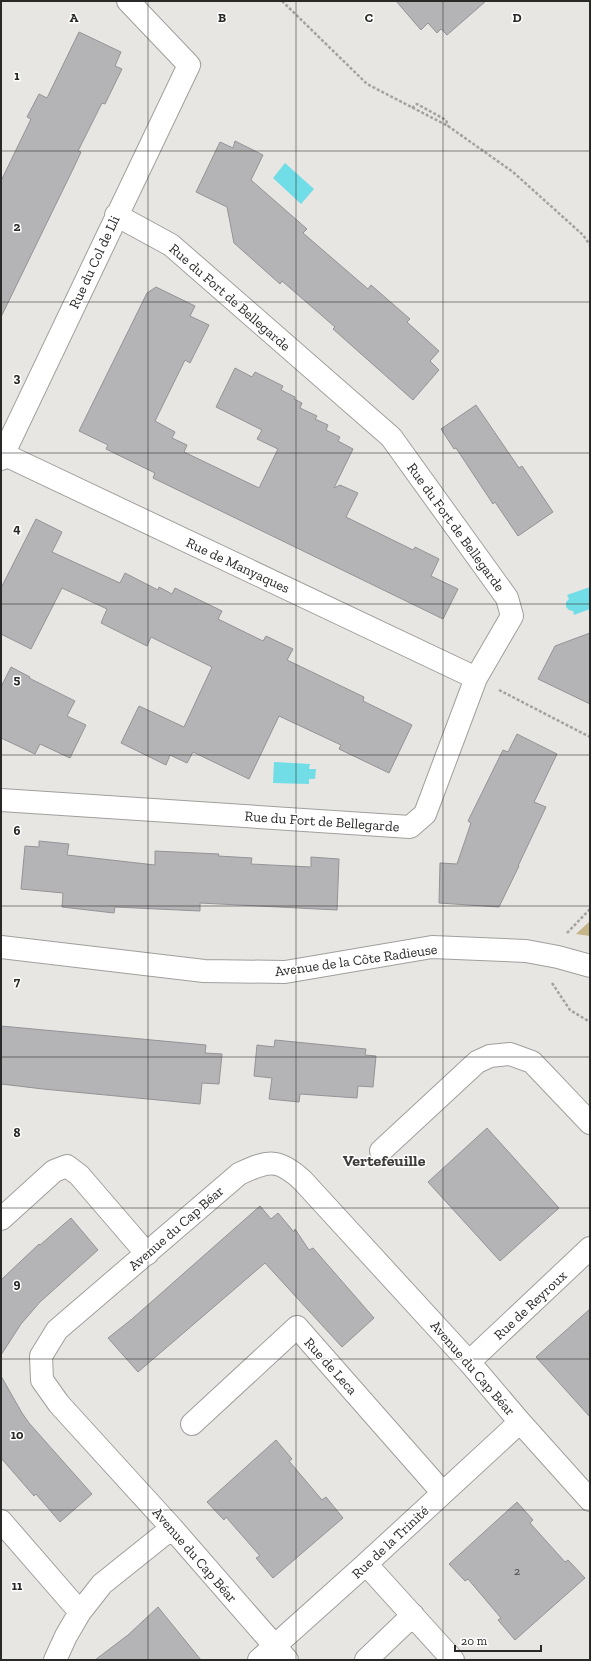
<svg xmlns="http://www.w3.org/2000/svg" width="591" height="1661" font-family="'Zilla Slab',serif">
	<rect width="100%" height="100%" fill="#e8e6e3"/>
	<!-- green -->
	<path fill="#c5b588" d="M 590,921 L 590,936 L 576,934 Z"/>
	<!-- water -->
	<path fill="#70dde7" d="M 285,163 L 314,189 L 301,204 L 273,178 Z
		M 590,587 L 590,609 L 574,615 L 573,611 L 569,610 L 566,607 L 566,602 L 569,599 L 567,595 Z
		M 274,762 L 310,764 L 309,769 L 316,769 L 315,779 L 309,779 L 309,784 L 273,783 Z"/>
	<!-- building -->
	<path fill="#b4b3b6" stroke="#949396" d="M 396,1 L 486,1 L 447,35 L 441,29 L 437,33 L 428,23 L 421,30 Z
		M 79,32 L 121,52 L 115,66 L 122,69 L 105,104 L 102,103 L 78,151 L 81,152 L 75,165 L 1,317 L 1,181 L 31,119 L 27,117 L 39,94 L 47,98 Z
		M 235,141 L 263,155 L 251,180 L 307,229 L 303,233 L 368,289 L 371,285 L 410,319 L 407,322 L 439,351 L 430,361 L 439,370 L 413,400 L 333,329 L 335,327 L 282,281 L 280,284 L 234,243 L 227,207 L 196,192 L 220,142 L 233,148 Z
		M 156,287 L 195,306 L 190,316 L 209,325 L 190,363 L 185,360 L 155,421 L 175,432 L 172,438 L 187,445 L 184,452 L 259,488 L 278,449 L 257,439 L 262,430 L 216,407 L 235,368 L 252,377 L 255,372 L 283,386 L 281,390 L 295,397 L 294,399 L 302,403 L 300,408 L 317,416 L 315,419 L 328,425 L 326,430 L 340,437 L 338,441 L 353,449 L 334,488 L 340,485 L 358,493 L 346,517 L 413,550 L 415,547 L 439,559 L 431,576 L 458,589 L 443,619 L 153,478 L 155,473 L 106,449 L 108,445 L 79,431 L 147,293 Z
		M 476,405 L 519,468 L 522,466 L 553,512 L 518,536 L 495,502 L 493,504 L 456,448 L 454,449 L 441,429 Z
		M 36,519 L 62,532 L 52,552 L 120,583 L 125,573 L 158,590 L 159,587 L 172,594 L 175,588 L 222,611 L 218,619 L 263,641 L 266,636 L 293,649 L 287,660 L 364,697 L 363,701 L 412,725 L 389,773 L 339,749 L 341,745 L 279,716 L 249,779 L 193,752 L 187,763 L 170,755 L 166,765 L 121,743 L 139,706 L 184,727 L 212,667 L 151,637 L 147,646 L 101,623 L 107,609 L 62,588 L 31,649 L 1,634 L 1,588 Z
		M 590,633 L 590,704 L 538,679 L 555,646 Z
		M 11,667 L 30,677 L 29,678 L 75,701 L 67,716 L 86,725 L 70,758 L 40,744 L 35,754 L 1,738 L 1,687 Z
		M 517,734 L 557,754 L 534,802 L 546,807 L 518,866 L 519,866 L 499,907 L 439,903 L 440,863 L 457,864 L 471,823 L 468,821 L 503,750 L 508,752 Z
		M 39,841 L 69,844 L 67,855 L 155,865 L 155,851 L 219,854 L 218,856 L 252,858 L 251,864 L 311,867 L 311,857 L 339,859 L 337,910 L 200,903 L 200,911 L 115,907 L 114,913 L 62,907 L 63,893 L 21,889 L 25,846 L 39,847 Z
		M 1,1026 L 206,1045 L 205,1053 L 222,1054 L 219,1084 L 202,1083 L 200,1104 L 43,1089 L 1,1084 Z
		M 275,1040 L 366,1049 L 365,1055 L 376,1056 L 373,1087 L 358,1086 L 357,1098 L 300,1094 L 299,1102 L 269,1099 L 272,1078 L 254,1076 L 257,1045 L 274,1047 Z
		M 487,1128 L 559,1208 L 500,1261 L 428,1182 Z
		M 260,1206 L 271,1219 L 278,1213 L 294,1232 L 295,1229 L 309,1250 L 313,1248 L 374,1318 L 342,1347 L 265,1263 L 138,1372 L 108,1338 L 132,1319 Z
		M 71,1218 L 98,1250 L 40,1302 L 21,1324 L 1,1355 L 1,1280 L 39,1244 L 40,1245 Z
		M 590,1309 L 590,1417 L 536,1357 Z
		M 1,1376 L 22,1413 L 29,1423 L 92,1494 L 60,1522 L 36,1494 L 34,1496 L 1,1458 Z
		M 276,1440 L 292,1459 L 289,1461 L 322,1500 L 326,1497 L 343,1518 L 273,1578 L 256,1558 L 260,1556 L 226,1517 L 224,1520 L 207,1502 Z
		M 517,1502 L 533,1520 L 530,1523 L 565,1562 L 568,1560 L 585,1578 L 515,1640 L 498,1620 L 501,1618 L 468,1579 L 465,1581 L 449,1564 Z
		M 158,1607 L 201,1660 L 95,1660 L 128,1635 Z"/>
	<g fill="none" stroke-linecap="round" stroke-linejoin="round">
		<defs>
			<path id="street" d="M 1,453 L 476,678
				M 1,459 L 189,65 L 128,1
				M 1,800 L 410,827 L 425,814 L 476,678 L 512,616 L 507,598 L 391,437 L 171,245 L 116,215
				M 1,947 L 204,971 L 285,972 L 432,947 L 526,951 L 558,957 L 590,966
				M 381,1151 L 477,1062 L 490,1056 L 510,1054 L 532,1062 L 590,1123
				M 1,1219 L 54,1171 L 67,1166 L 79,1175 L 147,1254
				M 469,1362 L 590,1248
				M 192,1424 L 297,1327 L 443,1493
				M 1,1521 L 80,1612
				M 366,1564 L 453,1660
				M 55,1660 L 66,1636 L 80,1612 L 102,1584 L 172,1528
				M 259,1660 L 366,1564 L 520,1422
				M 287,1660 L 172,1528 L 59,1404 L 42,1380 L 41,1356 L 57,1330 L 239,1174 C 268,1160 279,1158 303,1181 L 469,1362 L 520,1422 L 590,1500
				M 366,1660 L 413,1615"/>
		</defs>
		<!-- street casing -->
		<use href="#street" stroke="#a09f9c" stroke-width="24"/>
		<!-- path -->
		<path stroke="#a4a2a0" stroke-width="2.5" stroke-dasharray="3 2" stroke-linecap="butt" d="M 282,1 L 367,84 L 448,126 L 513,172 L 583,235 L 590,245
			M 412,108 L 417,104 L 446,120 L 448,126
			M 499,690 L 590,737
			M 567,933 L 590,909
			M 552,983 L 570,1010 L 590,1022"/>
		<!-- street -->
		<use href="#street" stroke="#fff" stroke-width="22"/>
	</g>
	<!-- grid -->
	<path fill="none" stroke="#292927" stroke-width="1" stroke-opacity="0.55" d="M 148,1 L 148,1660M 296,1 L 296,1660M 443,1 L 443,1660M 1,151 L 590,151M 1,302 L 590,302M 1,453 L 590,453M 1,604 L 590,604M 1,755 L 590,755M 1,906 L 590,906M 1,1057 L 590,1057M 1,1208 L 590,1208M 1,1359 L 590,1359M 1,1510 L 590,1510"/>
	<g text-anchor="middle" stroke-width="3" stroke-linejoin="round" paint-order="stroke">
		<!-- number labels -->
		<g font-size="12" fill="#4c4c4b">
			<text x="517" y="1575">2</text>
		</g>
		<!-- street labels -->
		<g font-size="14" fill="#292927" stroke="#fff">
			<text transform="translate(94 262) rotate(-65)" y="5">Rue du Col de Lli</text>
			<text transform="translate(230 297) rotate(41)" y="5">Rue du Fort de Bellegarde</text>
			<text transform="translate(456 527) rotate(54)" y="5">Rue du Fort de Bellegarde</text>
			<text transform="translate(238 565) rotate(25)" y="5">Rue de Manyaques</text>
			<text transform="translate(322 821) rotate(4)" y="5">Rue du Fort de Bellegarde</text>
			<text transform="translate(356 960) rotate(-8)" y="5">Avenue de la Côte Radieuse</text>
			<text transform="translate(176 1228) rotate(-41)" y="5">Avenue du Cap Béar</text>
			<text transform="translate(530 1305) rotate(-43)" y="5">Rue de Reyroux</text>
			<text transform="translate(331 1366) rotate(48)" y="5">Rue de Leca</text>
			<text transform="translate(473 1368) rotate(49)" y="5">Avenue du Cap Béar</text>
			<text transform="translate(390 1542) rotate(-43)" y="5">Rue de la Trinité</text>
			<text transform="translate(195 1555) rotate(49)" y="5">Avenue du Cap Béar</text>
		</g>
		<!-- quarter labels -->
		<g font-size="16" font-weight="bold" fill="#3d3c3a" stroke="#fff">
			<text x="384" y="1166">Vertefeuille</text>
		</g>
	</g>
	<g font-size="13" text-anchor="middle" font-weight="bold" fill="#292927" stroke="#fff" stroke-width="3" stroke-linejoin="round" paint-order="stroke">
		<text x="74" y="22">A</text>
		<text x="222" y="22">B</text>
		<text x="369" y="22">C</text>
		<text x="517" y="22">D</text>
		<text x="17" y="80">1</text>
		<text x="17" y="231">2</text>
		<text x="17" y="382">3</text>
		<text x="17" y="533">4</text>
		<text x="17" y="684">5</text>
		<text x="17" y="835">6</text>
		<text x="17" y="986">7</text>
		<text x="17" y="1137">8</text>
		<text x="17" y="1288">9</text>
		<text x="17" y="1439">10</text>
		<text x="17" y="1590">11</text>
	</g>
	<!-- border -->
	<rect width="591" height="1661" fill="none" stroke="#292927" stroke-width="4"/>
	<!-- scale -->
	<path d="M455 1645v6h86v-6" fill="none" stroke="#292927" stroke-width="2"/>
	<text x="461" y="1645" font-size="12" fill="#292927" stroke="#ffffff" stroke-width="3" paint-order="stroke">20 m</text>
</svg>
